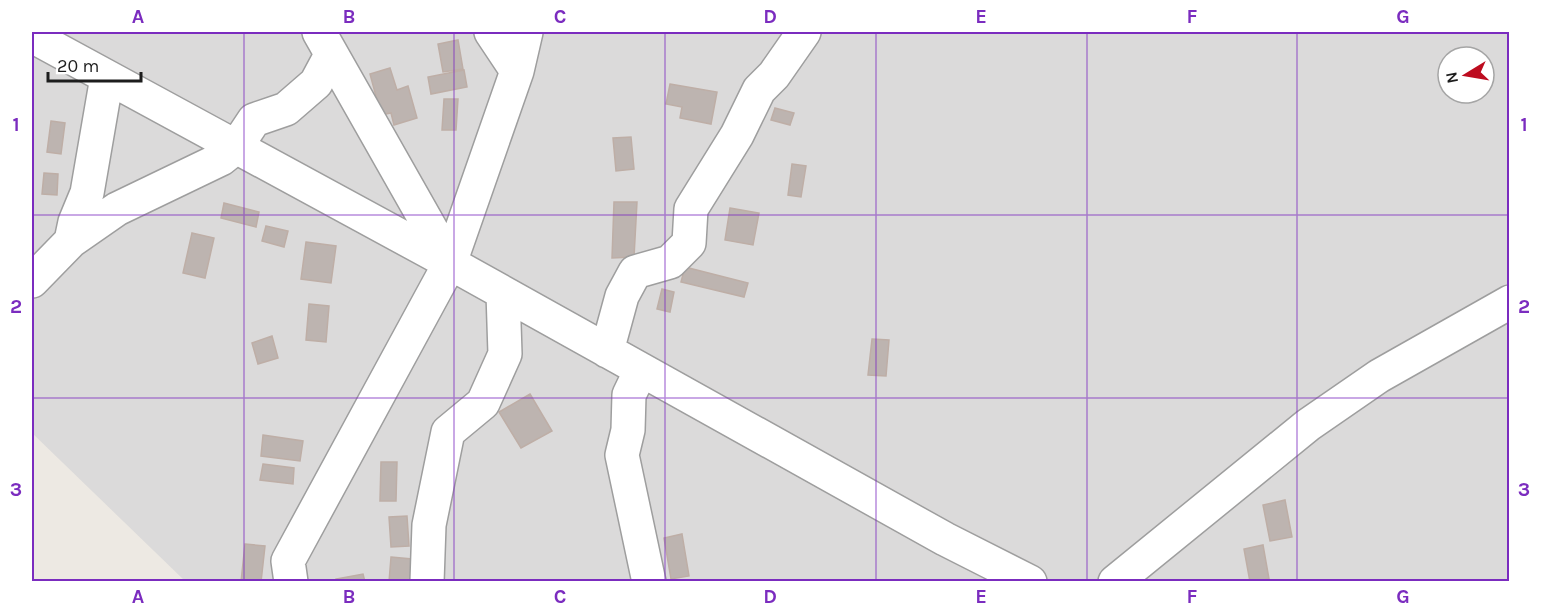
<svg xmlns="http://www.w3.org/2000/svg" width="1541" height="613" font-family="Karla,sans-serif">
	<rect width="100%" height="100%" fill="#ede9e3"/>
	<!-- residential -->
	<path fill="#dbdada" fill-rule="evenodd" d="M 32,32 L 1509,32 L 1509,581 L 185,581 L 32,433 ZM 1448,57 L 1484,57 L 1484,93 L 1448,93 Z"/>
	<!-- building -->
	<path fill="#bdb4b0" stroke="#beaea6" stroke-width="1.5" d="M 458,40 L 463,69 L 443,72 L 438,44 Z
		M 390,68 L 397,90 L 408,86 L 417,118 L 394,125 L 391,113 L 381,115 L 370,74 Z
		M 464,70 L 467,87 L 431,94 L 428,77 Z
		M 670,84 L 717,92 L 711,124 L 680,118 L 682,107 L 666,104 Z
		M 444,99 L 458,99 L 456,130 L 442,130 Z
		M 775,108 L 794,113 L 790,125 L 771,120 Z
		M 51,121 L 65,123 L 61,154 L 47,152 Z
		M 631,137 L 634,169 L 616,171 L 613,138 Z
		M 792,164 L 806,166 L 801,197 L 788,195 Z
		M 44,173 L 58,174 L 57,195 L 42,194 Z
		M 614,202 L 637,202 L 634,257 L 612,258 Z
		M 224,203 L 259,212 L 256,227 L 221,218 Z
		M 730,208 L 759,213 L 753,245 L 725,240 Z
		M 266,226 L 288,231 L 284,247 L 262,241 Z
		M 192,233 L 214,238 L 205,278 L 183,273 Z
		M 306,242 L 336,246 L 331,283 L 301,279 Z
		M 685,267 L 748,283 L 744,297 L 681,282 Z
		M 662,289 L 674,292 L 670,312 L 657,309 Z
		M 309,304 L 329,306 L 326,342 L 306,340 Z
		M 272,336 L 278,358 L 258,364 L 252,343 Z
		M 872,339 L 889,340 L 886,376 L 868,375 Z
		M 530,394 L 552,431 L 521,448 L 499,412 Z
		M 263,435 L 303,441 L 300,461 L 261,456 Z
		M 381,462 L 397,462 L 396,501 L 380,501 Z
		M 263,464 L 294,468 L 293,484 L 260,480 Z
		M 1285,500 L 1292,537 L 1270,541 L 1263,505 Z
		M 407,516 L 409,546 L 391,547 L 389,517 Z
		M 682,534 L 689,576 L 671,579 L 664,538 Z
		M 245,544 L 265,546 L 261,582 L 241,582 Z
		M 1263,545 L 1269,579 L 1250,582 L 1244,549 Z
		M 391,557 L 412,559 L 410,582 L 389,582 Z
		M 363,574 L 365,582 L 337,582 L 336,579 Z"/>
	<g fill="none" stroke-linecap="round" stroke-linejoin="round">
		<defs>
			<path id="minor" d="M 319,32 L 450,263
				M 32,36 L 450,263 L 945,539 L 1030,582
				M 517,71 L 526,32
				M 71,241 L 75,222 L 87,193 L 107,77
				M 32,281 L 71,241 L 117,209 L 221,159 L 236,147 L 254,120 L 286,109 L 316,83 L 331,55
				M 607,351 L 622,296 L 635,272 L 670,262 L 689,243 L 691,209 L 737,135 L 759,90 L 774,75 L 804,32
				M 641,370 L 629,395 L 628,430 L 622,455 L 649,582
				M 291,582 L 288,561 L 450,263 L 517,71 L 491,32
				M 427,582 L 429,525 L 448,432 L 483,403 L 505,354 L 503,293
				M 1115,582 L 1308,425 L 1379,376 L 1510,302"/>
		</defs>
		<!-- minor casing -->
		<use href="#minor" stroke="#9e9e9e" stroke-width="36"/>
		<!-- minor -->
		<use href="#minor" stroke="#fff" stroke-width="33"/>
	</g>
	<!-- grid -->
	<path fill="none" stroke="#7b2cbf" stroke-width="1.5" stroke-opacity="0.55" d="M 244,32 L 244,582M 454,32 L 454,582M 665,32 L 665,582M 876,32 L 876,582M 1087,32 L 1087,582M 1297,32 L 1297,582M 32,215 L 1510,215M 32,398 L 1510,398"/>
	<!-- border -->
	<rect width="1541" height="613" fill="none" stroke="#ffffff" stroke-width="66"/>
	<!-- north arrow -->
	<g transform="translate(1466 75) rotate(259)"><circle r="28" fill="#ffffff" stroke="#a5a5a5" stroke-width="1.5"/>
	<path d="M0-4.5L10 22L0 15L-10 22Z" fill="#bd0c1f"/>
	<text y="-9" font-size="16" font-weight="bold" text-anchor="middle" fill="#1d1d1d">N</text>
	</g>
	<!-- scale -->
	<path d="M48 72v9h93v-9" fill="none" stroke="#1d1d1d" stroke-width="3"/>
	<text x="57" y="72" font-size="18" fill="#1d1d1d" stroke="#ffffff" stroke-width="4.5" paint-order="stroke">20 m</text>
	<rect x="33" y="33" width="1475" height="547" fill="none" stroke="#7b2cbf" stroke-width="2"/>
	<g font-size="20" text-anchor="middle" font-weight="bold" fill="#7b2cbf">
		<text x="138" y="23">A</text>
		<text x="349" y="23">B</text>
		<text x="560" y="23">C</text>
		<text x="770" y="23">D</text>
		<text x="981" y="23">E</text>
		<text x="1192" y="23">F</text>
		<text x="1403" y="23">G</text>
		<text x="16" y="131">1</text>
		<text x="1524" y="131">1</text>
		<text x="16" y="313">2</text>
		<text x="1524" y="313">2</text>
		<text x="16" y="496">3</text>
		<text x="1524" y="496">3</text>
		<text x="138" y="603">A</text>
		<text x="349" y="603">B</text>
		<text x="560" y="603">C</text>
		<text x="770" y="603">D</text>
		<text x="981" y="603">E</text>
		<text x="1192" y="603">F</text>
		<text x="1403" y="603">G</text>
	</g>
</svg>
